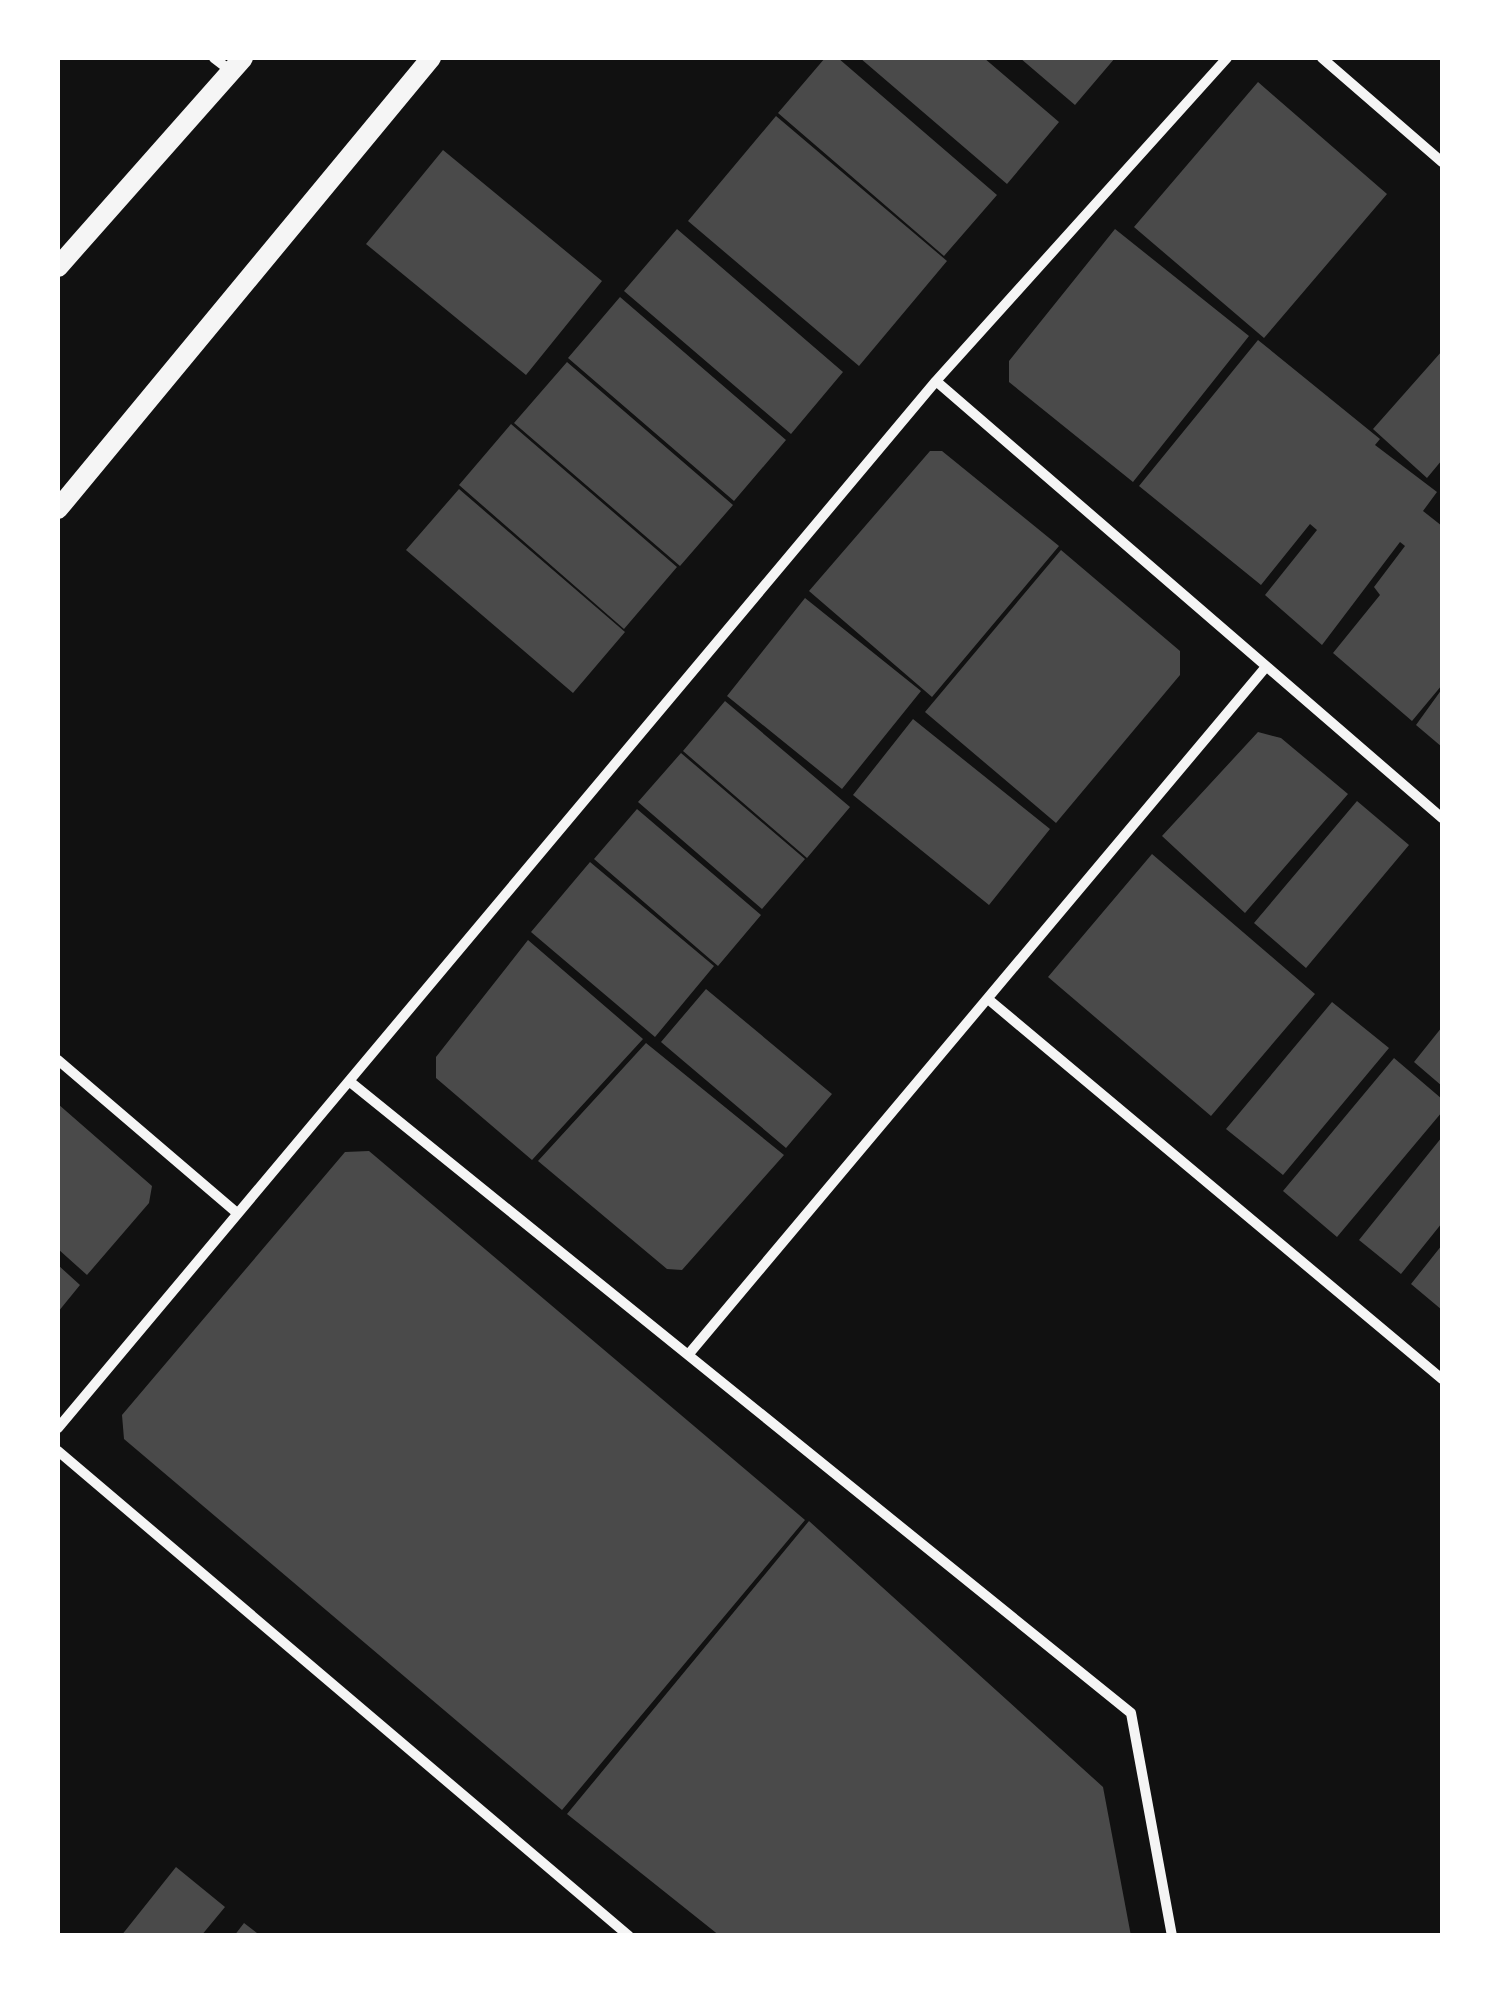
<svg xmlns="http://www.w3.org/2000/svg" width="1500" height="1993" font-family="'PT Sans Narrow',sans-serif">
	<rect width="100%" height="100%" fill="#111"/>
	<!-- building -->
	<path fill="#4a4a4a" d="M 825,58 L 838,58 L 997,195 L 944,256 L 778,113 Z
		M 860,58 L 984,58 L 1059,122 L 1007,184 Z
		M 1020,58 L 1115,58 L 1075,105 Z
		M 1258,82 L 1387,194 L 1264,338 L 1134,227 Z
		M 776,116 L 947,261 L 859,366 L 688,221 Z
		M 443,150 L 602,281 L 526,375 L 366,244 Z
		M 677,229 L 843,372 L 791,434 L 624,291 Z
		M 1115,229 L 1249,336 L 1133,482 L 1009,382 L 1009,361 Z
		M 620,297 L 786,440 L 734,501 L 568,358 Z
		M 1258,340 L 1380,439 L 1375,445 L 1437,492 L 1423,511 L 1442,526 L 1442,685 L 1412,721 L 1333,653 L 1380,595 L 1374,587 L 1405,546 L 1400,542 L 1322,645 L 1265,595 L 1317,530 L 1310,524 L 1261,585 L 1139,486 Z
		M 1442,351 L 1442,460 L 1427,478 L 1373,429 Z
		M 567,362 L 733,505 L 680,566 L 514,423 Z
		M 511,424 L 677,567 L 624,629 L 459,485 Z
		M 930,451 L 942,451 L 1059,546 L 932,697 L 809,591 Z
		M 459,489 L 625,632 L 573,693 L 406,550 Z
		M 1061,550 L 1180,651 L 1180,675 L 1056,823 L 925,712 Z
		M 805,598 L 921,691 L 842,789 L 727,696 Z
		M 1442,689 L 1442,747 L 1416,725 Z
		M 725,701 L 850,807 L 807,858 L 683,751 Z
		M 913,719 L 1050,829 L 989,905 L 853,795 Z
		M 1258,732 L 1281,738 L 1348,794 L 1245,913 L 1162,836 Z
		M 681,753 L 805,859 L 762,909 L 638,802 Z
		M 1357,801 L 1409,845 L 1306,968 L 1254,923 Z
		M 637,809 L 761,915 L 718,966 L 594,859 Z
		M 1152,854 L 1315,994 L 1211,1116 L 1048,977 Z
		M 590,862 L 714,966 L 655,1037 L 531,932 Z
		M 528,940 L 643,1039 L 532,1160 L 436,1078 L 436,1057 Z
		M 706,989 L 832,1094 L 786,1148 L 661,1042 Z
		M 1332,1002 L 1389,1048 L 1283,1175 L 1226,1129 Z
		M 1442,1027 L 1442,1086 L 1414,1062 Z
		M 646,1043 L 784,1155 L 682,1270 L 667,1269 L 538,1161 Z
		M 1394,1058 L 1442,1099 L 1442,1112 L 1337,1237 L 1283,1191 Z
		M 58,1104 L 152,1186 L 149,1203 L 87,1275 L 58,1249 Z
		M 1442,1137 L 1442,1223 L 1401,1274 L 1359,1240 Z
		M 369,1151 L 805,1520 L 562,1810 L 124,1439 L 122,1415 L 345,1152 Z
		M 1442,1245 L 1442,1310 L 1411,1284 Z
		M 58,1265 L 80,1285 L 58,1312 Z
		M 809,1521 L 1103,1787 L 1131,1936 L 720,1936 L 567,1814 Z
		M 176,1867 L 225,1907 L 201,1936 L 121,1936 Z
		M 244,1923 L 261,1936 L 234,1936 Z"/>
	<g fill="none" stroke-linecap="round" stroke-linejoin="round">
		<!-- minor -->
		<path stroke="#f5f5f5" stroke-width="10" d="M 214,58 L 231,71
			M 1322,58 L 1442,162
			M 936,381 L 1442,818
			M 988,999 L 1442,1379
			M 58,1060 L 237,1213
			M 349,1081 L 1131,1713 L 1172,1936
			M 688,1355 L 1265,668
			M 58,1428 L 936,381 L 1227,58
			M 58,1451 L 629,1936"/>
		<!-- secondary -->
		<path stroke="#f5f5f5" stroke-width="20" d="M 58,267 L 243,58
			M 58,509 L 431,58"/>
	</g>
	<!-- border -->
	<rect width="1500" height="1993" fill="none" stroke="#ffffff" stroke-width="120"/>
</svg>
